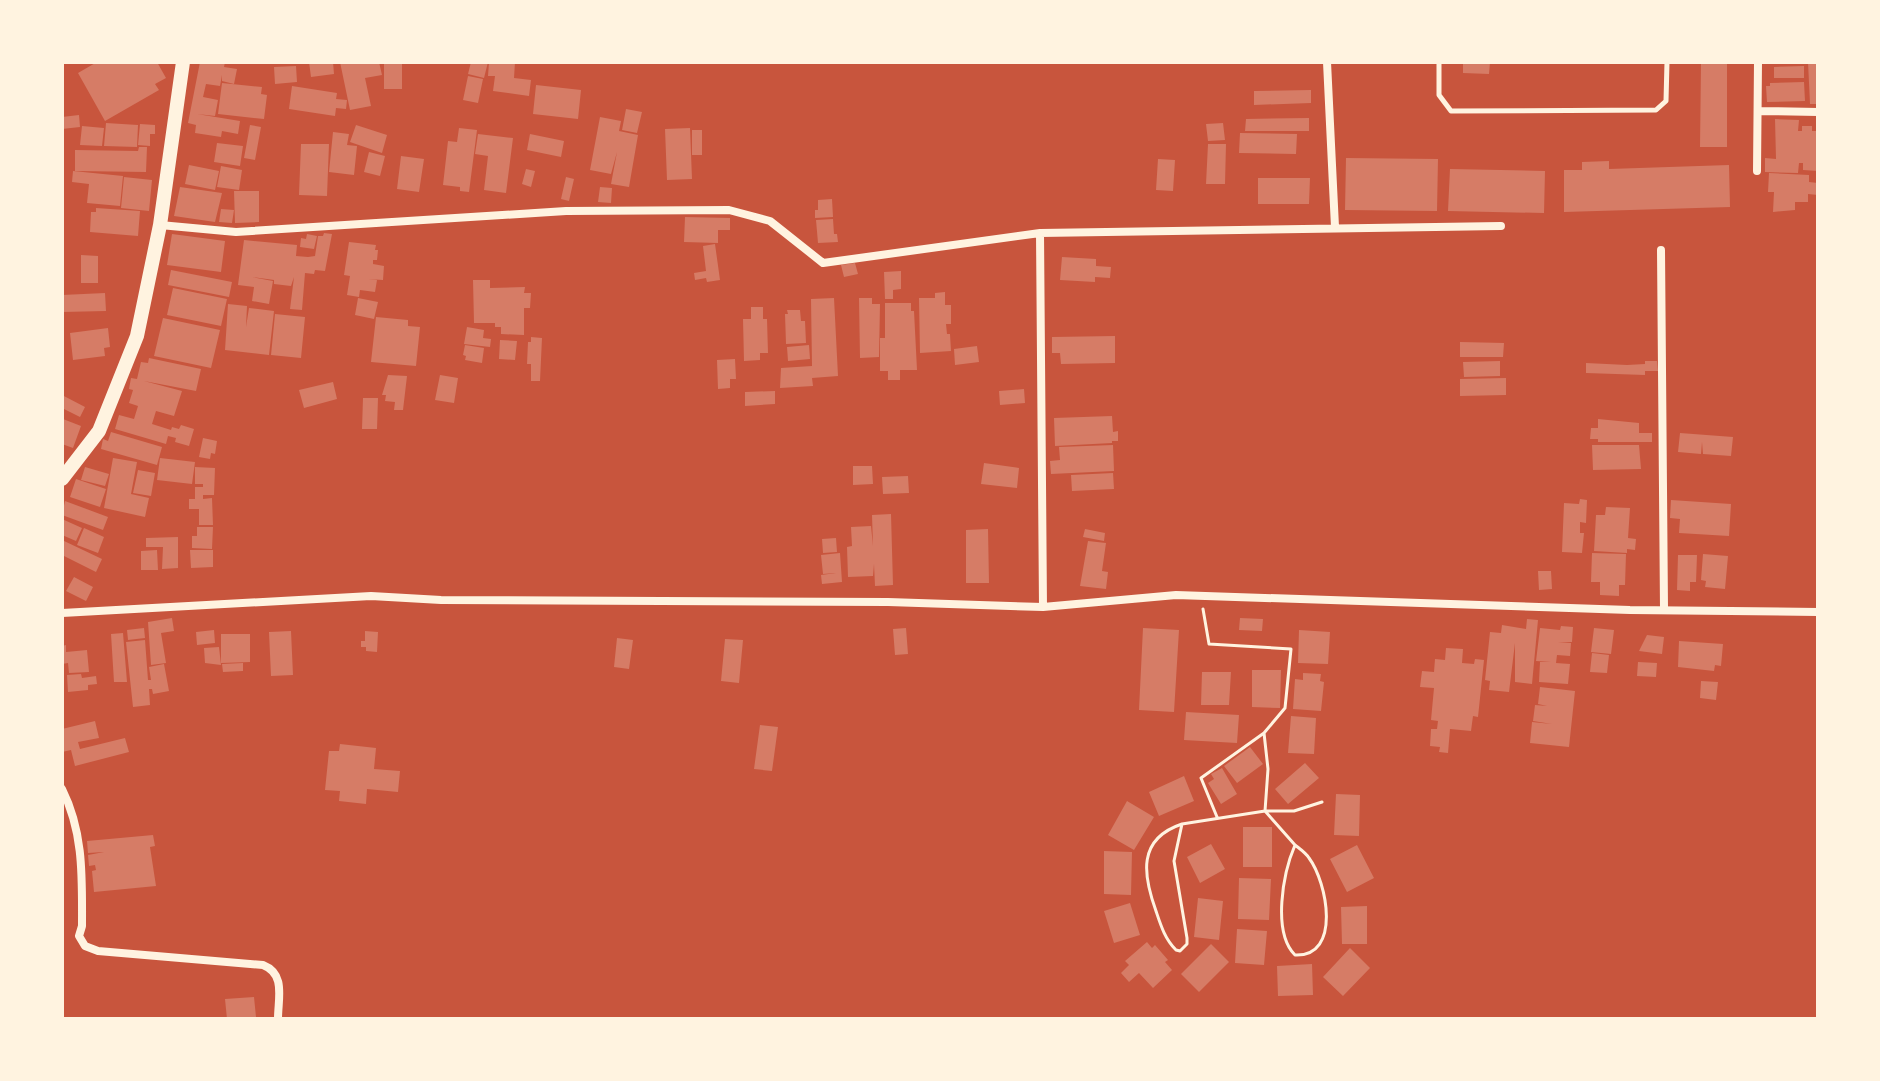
<svg xmlns="http://www.w3.org/2000/svg" width="1880" height="1081" font-family="Lato,sans-serif">
	<rect width="100%" height="100%" fill="#c8553d"/>
	<!-- building -->
	<path fill="#d67c66" d="M 97,62 L 157,62 L 166,78 L 155,84 L 159,90 L 105,121 L 78,73 Z
		M 200,62 L 225,62 L 224,67 L 237,69 L 234,84 L 222,81 L 222,75 L 220,86 L 206,84 L 203,97 L 218,100 L 215,116 L 197,114 L 240,121 L 238,134 L 222,131 L 221,137 L 195,133 L 196,125 L 188,123 Z
		M 309,62 L 333,62 L 334,74 L 311,77 Z
		M 340,62 L 379,62 L 382,75 L 365,78 L 371,106 L 350,110 Z
		M 384,62 L 402,62 L 402,89 L 384,89 Z
		M 471,62 L 488,62 L 484,78 L 468,74 Z
		M 489,62 L 515,62 L 514,78 L 531,80 L 529,96 L 493,91 L 495,76 L 488,76 Z
		M 1463,62 L 1490,62 L 1489,74 L 1463,73 Z
		M 1701,62 L 1727,62 L 1727,147 L 1700,147 Z
		M 1808,62 L 1818,62 L 1818,104 L 1810,104 Z
		M 296,66 L 297,82 L 275,84 L 274,67 Z
		M 1804,66 L 1804,78 L 1774,78 L 1774,67 Z
		M 468,76 L 483,79 L 478,103 L 463,100 Z
		M 1804,82 L 1805,101 L 1767,102 L 1766,86 L 1770,86 L 1770,83 Z
		M 222,83 L 262,87 L 261,94 L 267,95 L 264,119 L 218,114 Z
		M 536,85 L 581,90 L 578,119 L 533,114 Z
		M 292,86 L 337,93 L 336,99 L 347,100 L 346,109 L 336,108 L 335,116 L 289,109 Z
		M 1311,90 L 1311,103 L 1254,105 L 1254,91 Z
		M 626,109 L 642,112 L 637,133 L 622,130 Z
		M 79,115 L 80,127 L 62,129 L 62,117 Z
		M 600,117 L 621,121 L 619,131 L 638,135 L 629,187 L 611,184 L 617,152 L 611,174 L 590,170 Z
		M 1309,118 L 1309,131 L 1245,131 L 1246,119 Z
		M 1775,119 L 1799,120 L 1798,131 L 1802,131 L 1802,126 L 1812,126 L 1812,131 L 1818,131 L 1818,171 L 1803,170 L 1803,163 L 1799,163 L 1798,173 L 1765,172 L 1765,158 L 1776,159 Z
		M 106,123 L 138,125 L 137,147 L 104,146 Z
		M 1223,123 L 1225,140 L 1208,141 L 1206,124 Z
		M 140,124 L 155,125 L 155,134 L 150,134 L 150,146 L 138,145 Z
		M 250,125 L 261,127 L 255,160 L 244,158 Z
		M 356,125 L 387,135 L 382,153 L 350,142 Z
		M 82,126 L 104,128 L 102,146 L 80,145 Z
		M 459,128 L 477,130 L 469,192 L 460,191 L 460,187 L 443,185 L 448,141 L 457,142 Z
		M 690,128 L 692,179 L 667,180 L 665,129 Z
		M 692,130 L 702,130 L 702,155 L 692,155 Z
		M 333,132 L 349,134 L 347,145 L 357,146 L 354,175 L 329,172 Z
		M 1240,133 L 1297,134 L 1296,154 L 1239,153 Z
		M 478,134 L 513,138 L 506,193 L 484,190 L 488,156 L 475,154 Z
		M 530,134 L 564,141 L 561,157 L 527,150 Z
		M 217,143 L 243,146 L 240,166 L 214,162 Z
		M 301,144 L 329,144 L 327,196 L 299,195 Z
		M 1208,144 L 1226,144 L 1225,184 L 1206,184 Z
		M 139,147 L 147,147 L 146,172 L 75,171 L 75,150 L 138,151 Z
		M 369,152 L 385,156 L 380,176 L 364,172 Z
		M 401,156 L 424,159 L 419,192 L 397,189 Z
		M 1346,158 L 1438,159 L 1437,211 L 1345,210 Z
		M 1158,159 L 1175,160 L 1173,191 L 1156,190 Z
		M 1609,161 L 1609,169 L 1729,165 L 1730,207 L 1564,212 L 1564,170 L 1582,170 L 1582,162 Z
		M 189,165 L 219,171 L 215,190 L 185,184 Z
		M 221,166 L 242,170 L 239,190 L 217,187 Z
		M 526,169 L 535,171 L 531,187 L 522,184 Z
		M 1450,169 L 1545,171 L 1544,213 L 1448,211 Z
		M 73,171 L 123,176 L 120,206 L 87,203 L 89,184 L 72,182 Z
		M 1769,173 L 1809,175 L 1809,182 L 1818,183 L 1818,195 L 1808,194 L 1808,202 L 1795,202 L 1795,210 L 1773,212 L 1774,192 L 1768,192 Z
		M 124,177 L 152,180 L 149,211 L 121,208 Z
		M 566,177 L 574,179 L 569,201 L 561,199 Z
		M 1258,178 L 1310,178 L 1309,204 L 1258,204 Z
		M 180,187 L 222,193 L 215,222 L 174,216 Z
		M 600,187 L 612,188 L 611,203 L 598,202 Z
		M 234,191 L 259,191 L 259,222 L 235,223 Z
		M 832,199 L 833,217 L 815,218 L 815,210 L 818,210 L 818,200 Z
		M 96,208 L 140,211 L 138,236 L 90,232 L 91,212 L 96,212 Z
		M 221,209 L 234,210 L 232,223 L 219,222 Z
		M 685,217 L 730,218 L 730,230 L 718,230 L 718,243 L 684,242 Z
		M 833,219 L 834,234 L 837,234 L 838,242 L 818,243 L 816,220 Z
		M 324,233 L 332,234 L 325,271 L 315,270 L 314,274 L 305,273 L 302,310 L 290,309 L 294,277 L 291,286 L 274,284 L 274,280 L 252,277 L 273,281 L 269,304 L 252,301 L 254,287 L 238,285 L 244,240 L 297,245 L 296,256 L 308,257 L 315,256 L 318,236 L 323,236 Z
		M 172,234 L 225,241 L 221,272 L 167,265 Z
		M 307,234 L 317,236 L 314,249 L 300,247 L 301,238 L 306,239 Z
		M 349,242 L 376,245 L 375,250 L 378,250 L 377,260 L 373,260 L 373,264 L 384,266 L 383,280 L 368,279 L 377,280 L 375,292 L 360,290 L 359,297 L 347,295 L 350,276 L 344,275 Z
		M 715,244 L 720,280 L 707,282 L 706,278 L 695,280 L 694,273 L 706,271 L 703,246 Z
		M 81,255 L 98,256 L 98,283 L 81,283 Z
		M 1062,257 L 1096,259 L 1096,266 L 1111,267 L 1110,278 L 1095,277 L 1095,282 L 1060,280 Z
		M 855,263 L 858,274 L 844,277 L 841,265 Z
		M 171,270 L 232,282 L 229,297 L 168,285 Z
		M 901,271 L 901,289 L 893,290 L 893,299 L 885,299 L 884,272 Z
		M 473,280 L 490,280 L 490,288 L 525,287 L 524,293 L 531,293 L 530,308 L 524,308 L 524,335 L 501,334 L 501,327 L 495,327 L 495,323 L 474,323 Z
		M 173,288 L 227,299 L 221,326 L 167,315 Z
		M 945,292 L 945,305 L 951,305 L 951,324 L 946,324 L 947,334 L 950,334 L 951,351 L 920,353 L 919,298 L 935,298 L 935,293 Z
		M 105,293 L 106,311 L 62,312 L 62,295 Z
		M 358,298 L 378,302 L 374,319 L 355,315 Z
		M 834,298 L 838,376 L 812,378 L 813,386 L 780,388 L 781,368 L 812,366 L 811,299 Z
		M 859,298 L 872,298 L 872,304 L 880,304 L 879,357 L 860,358 Z
		M 885,303 L 911,303 L 911,311 L 914,311 L 917,370 L 900,370 L 900,380 L 888,380 L 888,371 L 880,371 L 880,338 L 885,338 Z
		M 228,304 L 247,306 L 246,327 L 249,308 L 274,311 L 269,355 L 225,350 Z
		M 751,307 L 763,307 L 763,319 L 767,319 L 768,353 L 760,353 L 760,360 L 744,361 L 743,319 L 751,319 Z
		M 787,310 L 800,310 L 801,321 L 805,321 L 806,343 L 786,344 L 785,314 L 788,314 Z
		M 275,314 L 305,317 L 301,358 L 271,355 Z
		M 376,317 L 408,320 L 408,326 L 420,327 L 416,366 L 371,362 Z
		M 163,318 L 220,330 L 211,368 L 154,356 Z
		M 467,327 L 484,330 L 483,338 L 491,339 L 490,347 L 464,344 Z
		M 108,328 L 110,347 L 104,348 L 105,356 L 73,360 L 70,333 Z
		M 1115,336 L 1115,363 L 1061,364 L 1060,353 L 1052,353 L 1052,337 Z
		M 531,337 L 542,338 L 540,381 L 531,381 L 531,364 L 527,364 L 528,342 L 531,342 Z
		M 500,340 L 517,341 L 515,360 L 499,359 Z
		M 1460,342 L 1504,343 L 1503,357 L 1460,357 Z
		M 465,345 L 484,348 L 482,363 L 465,360 L 466,356 L 463,355 Z
		M 809,345 L 810,359 L 788,361 L 787,347 Z
		M 977,346 L 979,362 L 955,365 L 954,349 Z
		M 149,358 L 201,369 L 196,391 L 144,381 L 182,391 L 174,416 L 156,411 L 152,424 L 171,430 L 172,427 L 179,429 L 181,425 L 194,429 L 189,446 L 175,442 L 176,438 L 168,436 L 166,444 L 115,429 L 119,415 L 134,419 L 138,406 L 129,403 L 133,390 L 129,389 L 131,378 L 137,379 L 141,362 L 148,363 Z
		M 735,359 L 736,379 L 730,379 L 730,388 L 718,389 L 717,360 Z
		M 1500,361 L 1500,376 L 1464,377 L 1463,362 Z
		M 1645,361 L 1657,361 L 1658,371 L 1645,371 L 1645,375 L 1586,373 L 1586,363 L 1627,365 L 1645,364 Z
		M 388,375 L 407,376 L 403,410 L 394,410 L 395,402 L 385,401 L 386,395 L 382,395 Z
		M 440,375 L 458,378 L 454,403 L 435,400 Z
		M 1506,378 L 1506,395 L 1460,396 L 1460,379 Z
		M 333,382 L 337,399 L 304,408 L 299,390 Z
		M 1024,389 L 1025,403 L 1000,405 L 999,391 Z
		M 775,391 L 775,404 L 745,406 L 745,392 Z
		M 62,395 L 85,407 L 80,417 L 62,408 Z
		M 363,398 L 378,398 L 377,429 L 362,429 Z
		M 1112,416 L 1113,432 L 1118,431 L 1118,441 L 1112,441 L 1112,443 L 1055,446 L 1054,418 Z
		M 63,419 L 81,426 L 73,448 L 62,444 Z
		M 1598,419 L 1639,423 L 1639,433 L 1652,433 L 1652,442 L 1598,442 L 1598,439 L 1590,439 L 1591,428 L 1598,428 Z
		M 111,432 L 162,447 L 157,465 L 101,449 L 103,439 L 108,441 Z
		M 1680,433 L 1733,437 L 1731,456 L 1703,454 L 1702,442 L 1701,454 L 1678,452 Z
		M 203,438 L 217,441 L 215,454 L 211,453 L 210,459 L 199,457 Z
		M 1113,445 L 1114,471 L 1051,474 L 1050,461 L 1060,460 L 1059,447 Z
		M 1592,445 L 1639,445 L 1641,469 L 1593,470 Z
		M 113,458 L 137,462 L 131,494 L 149,498 L 145,517 L 104,508 Z
		M 160,458 L 195,462 L 192,484 L 157,480 Z
		M 984,463 L 1019,468 L 1017,488 L 981,484 Z
		M 853,466 L 872,466 L 873,484 L 853,485 Z
		M 85,467 L 109,474 L 105,486 L 81,480 Z
		M 195,467 L 215,468 L 214,495 L 203,495 L 203,499 L 212,498 L 213,525 L 199,525 L 199,509 L 189,509 L 189,499 L 195,499 L 195,487 L 203,487 L 203,484 L 195,484 Z
		M 138,470 L 155,473 L 151,496 L 133,493 Z
		M 1113,473 L 1114,489 L 1072,491 L 1071,475 Z
		M 908,476 L 909,493 L 883,494 L 882,477 Z
		M 76,479 L 106,489 L 100,507 L 70,497 Z
		M 1580,499 L 1587,500 L 1586,523 L 1580,522 L 1580,533 L 1584,533 L 1582,553 L 1562,552 L 1564,503 L 1579,504 Z
		M 1671,500 L 1731,504 L 1729,536 L 1679,533 L 1680,519 L 1670,518 Z
		M 65,501 L 108,517 L 103,530 L 62,515 Z
		M 1606,507 L 1630,508 L 1628,538 L 1636,539 L 1635,550 L 1627,549 L 1627,553 L 1594,551 L 1596,515 L 1605,515 Z
		M 891,514 L 893,585 L 875,586 L 874,564 L 873,576 L 848,577 L 847,547 L 852,546 L 851,527 L 871,526 L 873,546 L 872,515 Z
		M 62,519 L 82,528 L 76,541 L 62,535 Z
		M 197,527 L 213,527 L 212,549 L 192,548 L 192,536 L 197,536 Z
		M 84,528 L 104,537 L 98,553 L 77,545 Z
		M 988,529 L 989,583 L 966,583 L 966,530 Z
		M 1085,529 L 1105,533 L 1104,541 L 1083,537 Z
		M 178,537 L 178,568 L 162,569 L 163,547 L 146,547 L 146,538 Z
		M 836,538 L 837,552 L 823,553 L 822,539 Z
		M 62,540 L 102,559 L 96,572 L 62,555 Z
		M 1088,541 L 1106,543 L 1102,571 L 1108,572 L 1106,589 L 1080,586 Z
		M 157,550 L 158,570 L 141,570 L 141,551 Z
		M 190,550 L 213,550 L 213,567 L 191,568 Z
		M 840,553 L 842,582 L 822,584 L 821,575 L 836,573 L 823,574 L 821,555 Z
		M 1592,553 L 1626,554 L 1625,585 L 1619,585 L 1619,596 L 1600,595 L 1600,582 L 1591,582 Z
		M 1703,554 L 1728,556 L 1725,589 L 1705,587 L 1706,581 L 1701,580 Z
		M 1678,555 L 1697,555 L 1696,582 L 1690,582 L 1690,591 L 1677,590 Z
		M 1538,571 L 1551,571 L 1552,589 L 1539,590 Z
		M 74,577 L 93,587 L 86,601 L 66,591 Z
		M 172,618 L 174,631 L 161,633 L 166,663 L 151,665 L 148,622 Z
		M 1240,618 L 1263,619 L 1262,631 L 1239,630 Z
		M 1527,619 L 1538,620 L 1532,684 L 1515,682 L 1515,643 L 1509,692 L 1489,690 L 1490,681 L 1485,680 L 1490,632 L 1501,633 L 1502,625 L 1526,629 Z
		M 1561,626 L 1573,627 L 1572,642 L 1558,642 L 1571,643 L 1570,656 L 1557,655 L 1556,663 L 1570,664 L 1568,684 L 1539,682 L 1540,662 L 1551,662 L 1536,661 L 1540,628 L 1560,630 Z
		M 144,628 L 145,638 L 128,640 L 127,630 Z
		M 906,628 L 908,654 L 895,655 L 893,629 Z
		M 1143,628 L 1179,630 L 1174,712 L 1139,710 Z
		M 1594,628 L 1614,630 L 1611,654 L 1591,652 Z
		M 214,630 L 215,643 L 197,645 L 196,632 Z
		M 1299,630 L 1330,632 L 1328,664 L 1298,663 Z
		M 291,631 L 293,675 L 271,676 L 269,632 Z
		M 365,631 L 378,632 L 377,652 L 366,651 L 366,647 L 361,647 L 361,641 L 365,641 Z
		M 123,633 L 127,682 L 114,682 L 111,634 Z
		M 221,634 L 250,634 L 250,662 L 221,663 Z
		M 1647,635 L 1664,637 L 1662,654 L 1639,651 Z
		M 617,638 L 633,640 L 629,669 L 614,667 Z
		M 725,639 L 743,640 L 739,683 L 721,681 Z
		M 145,640 L 148,680 L 151,680 L 149,667 L 164,664 L 169,691 L 153,694 L 152,689 L 149,689 L 150,705 L 133,707 L 126,642 Z
		M 1679,641 L 1723,644 L 1721,666 L 1715,665 L 1714,671 L 1678,667 Z
		M 66,645 L 66,652 L 87,650 L 89,672 L 69,673 L 68,663 L 62,664 L 62,646 Z
		M 219,647 L 221,665 L 205,663 L 204,648 Z
		M 1446,648 L 1463,649 L 1462,663 L 1474,664 L 1475,659 L 1484,660 L 1478,717 L 1473,716 L 1471,731 L 1450,729 L 1448,753 L 1439,752 L 1440,747 L 1430,746 L 1431,729 L 1437,729 L 1438,721 L 1431,720 L 1434,688 L 1420,687 L 1422,671 L 1434,672 L 1435,659 L 1445,660 Z
		M 1592,653 L 1609,655 L 1607,673 L 1590,672 Z
		M 1638,662 L 1657,663 L 1656,677 L 1637,676 Z
		M 243,663 L 243,671 L 223,672 L 222,664 Z
		M 1252,670 L 1281,670 L 1280,708 L 1252,707 Z
		M 1202,672 L 1231,672 L 1229,705 L 1201,705 Z
		M 1303,673 L 1321,674 L 1320,681 L 1324,682 L 1321,711 L 1293,709 L 1295,679 L 1303,680 Z
		M 81,674 L 82,678 L 96,676 L 97,684 L 88,685 L 88,690 L 68,692 L 67,675 Z
		M 1701,681 L 1718,682 L 1716,700 L 1700,698 Z
		M 1540,687 L 1575,691 L 1569,747 L 1530,743 L 1532,722 L 1552,724 L 1533,721 L 1535,705 L 1547,706 L 1538,704 Z
		M 1186,712 L 1239,715 L 1237,743 L 1184,740 Z
		M 1291,716 L 1316,718 L 1314,754 L 1288,753 Z
		M 95,721 L 99,738 L 78,742 L 80,749 L 125,738 L 129,752 L 75,766 L 71,750 L 62,752 L 62,729 Z
		M 760,725 L 778,727 L 772,771 L 754,769 Z
		M 340,744 L 376,748 L 374,769 L 400,771 L 398,792 L 367,789 L 366,804 L 339,801 L 340,791 L 325,790 L 329,751 L 339,751 Z
		M 1250,747 L 1263,764 L 1237,783 L 1224,766 Z
		M 1305,763 L 1319,778 L 1288,804 L 1275,789 Z
		M 1222,768 L 1237,794 L 1221,804 L 1208,783 L 1214,779 L 1211,774 Z
		M 1184,776 L 1194,801 L 1159,816 L 1149,792 Z
		M 1336,794 L 1360,795 L 1359,836 L 1334,835 Z
		M 1127,801 L 1154,817 L 1134,850 L 1108,835 Z
		M 1243,827 L 1272,827 L 1272,867 L 1243,867 Z
		M 153,835 L 155,846 L 150,847 L 156,886 L 94,892 L 92,871 L 96,870 L 95,865 L 89,866 L 88,855 L 104,852 L 88,853 L 87,841 Z
		M 1211,844 L 1225,869 L 1200,883 L 1187,857 Z
		M 1357,845 L 1374,878 L 1347,892 L 1330,859 Z
		M 1104,851 L 1132,852 L 1131,895 L 1104,894 Z
		M 1239,878 L 1271,879 L 1269,920 L 1238,919 Z
		M 1198,898 L 1223,901 L 1219,940 L 1194,937 Z
		M 1130,903 L 1140,935 L 1114,943 L 1104,911 Z
		M 1367,906 L 1367,944 L 1342,944 L 1341,907 Z
		M 1237,929 L 1267,931 L 1264,965 L 1235,963 Z
		M 1147,942 L 1152,948 L 1155,945 L 1168,960 L 1165,962 L 1172,970 L 1153,988 L 1139,973 L 1129,982 L 1121,973 L 1129,965 L 1125,961 Z
		M 1211,944 L 1229,962 L 1199,992 L 1181,974 Z
		M 1350,948 L 1370,968 L 1343,996 L 1323,977 Z
		M 1312,964 L 1313,995 L 1278,996 L 1277,966 Z
		M 254,997 L 256,1017 L 227,1019 L 225,999 Z"/>
	<g fill="none" stroke-linecap="round" stroke-linejoin="round">
		<!-- path -->
		<path stroke="#fff3e0" stroke-width="3" d="M 1203,609 L 1209,644 L 1291,649 L 1285,708 L 1264,733 L 1268,769 L 1265,811 L 1295,845
			M 1217,817 L 1201,778 L 1264,733
			M 1182,824 L 1174,861 L 1187,938 L 1187,944 L 1180,951 L 1176,950 C 1165,939 1161,926 1156,911 C 1143,875 1137,839 1182,824 Z
			M 1182,824 L 1265,811 L 1294,811 L 1322,802
			M 1295,845 C 1300,849 1306,853 1309,858 C 1327,882 1342,957 1295,955 C 1272,932 1283,873 1295,845 Z"/>
		<!-- service -->
		<path stroke="#fff3e0" stroke-width="5" d="M 1439,62 L 1439,95 L 1451,111 L 1656,110 L 1666,101 L 1667,62"/>
		<!-- minor -->
		<path stroke="#fff3e0" stroke-width="8" d="M 1327,62 L 1335,227
			M 1759,111 L 1818,112
			M 1757,171 L 1758,62
			M 160,225 L 236,232 L 566,211 L 729,210 L 770,221 L 823,263 L 1040,233 L 1501,226
			M 1040,233 L 1043,607
			M 1661,250 L 1664,608
			M 62,613 L 371,596 L 441,600 L 888,602 L 1043,607 L 1176,595 L 1630,610 L 1818,612
			M 62,789 C 84,833 82,878 82,926 L 79,936 L 85,946 L 98,951 L 263,965 C 286,974 278,998 278,1019"/>
		<!-- primary -->
		<path stroke="#fff3e0" stroke-width="14" d="M 62,479 L 99,431 L 137,336 L 160,225 L 183,62"/>
	</g>
	<!-- border -->
	<rect width="1880" height="1081" fill="none" stroke="#fff3e0" stroke-width="128"/>
</svg>
